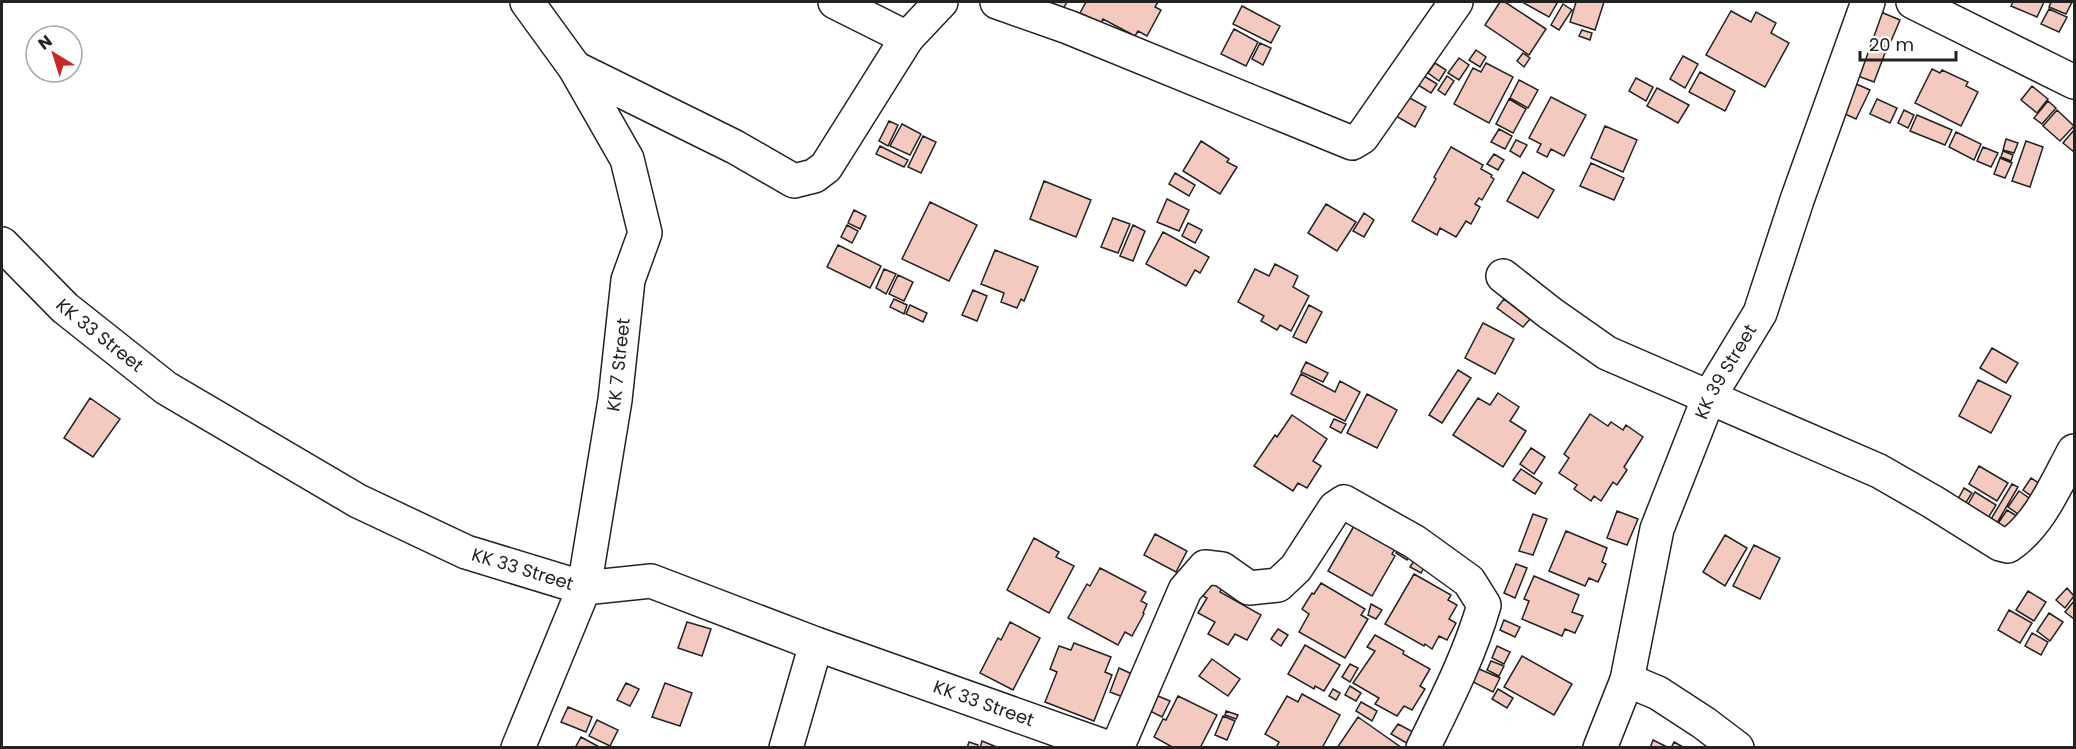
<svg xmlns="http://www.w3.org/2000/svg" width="2076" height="749" font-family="Poppins,sans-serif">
	<rect width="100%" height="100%" fill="#fff"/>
	<!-- building -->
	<path fill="#f3c9c0" stroke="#222" stroke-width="1.5" d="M 1048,2 L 1067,2 L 1063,9 Z
		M 1086,2 L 1158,2 L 1155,7 L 1161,10 L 1147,36 L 1138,31 L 1135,36 L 1103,19 L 1101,23 L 1080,13 Z
		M 1500,2 L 1505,2 L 1546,29 L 1529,55 L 1485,25 Z
		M 1522,2 L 1555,2 L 1557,3 L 1549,17 Z
		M 1576,2 L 1604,2 L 1595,30 L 1570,22 Z
		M 2013,2 L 2044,2 L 2037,17 L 2011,6 Z
		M 2051,2 L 2072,2 L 2066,14 L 2049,7 Z
		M 1563,4 L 1572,10 L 1559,30 L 1551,25 Z
		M 1242,6 L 1280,26 L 1271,43 L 1233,24 Z
		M 2049,9 L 2067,17 L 2059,32 L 2041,24 Z
		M 1876,10 L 1900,20 L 1888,48 L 1865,38 Z
		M 1731,11 L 1751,22 L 1756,12 L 1776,23 L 1771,33 L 1789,43 L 1765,87 L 1706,55 Z
		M 1234,29 L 1258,42 L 1246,66 L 1221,54 Z
		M 1582,30 L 1592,33 L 1590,40 L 1579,36 Z
		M 1260,43 L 1271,48 L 1263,65 L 1252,59 Z
		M 1862,44 L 1885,53 L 1874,82 L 1850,73 Z
		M 1476,50 L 1486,57 L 1480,67 L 1469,60 Z
		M 1523,53 L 1530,58 L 1524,67 L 1517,61 Z
		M 1683,56 L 1698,64 L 1685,88 L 1670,79 Z
		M 1459,58 L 1469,65 L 1459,80 L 1448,73 Z
		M 1435,63 L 1446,70 L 1439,81 L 1428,73 Z
		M 1486,63 L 1513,77 L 1489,123 L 1454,104 L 1473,68 L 1481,72 Z
		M 1932,69 L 1940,73 L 1942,70 L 1968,82 L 1966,86 L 1978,92 L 1961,126 L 1915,103 Z
		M 1700,72 L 1735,91 L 1725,111 L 1689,92 Z
		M 1424,76 L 1437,84 L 1431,93 L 1418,85 Z
		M 1447,76 L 1454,81 L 1445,95 L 1438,90 Z
		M 1636,78 L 1653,87 L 1646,101 L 1629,91 Z
		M 1519,80 L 1538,90 L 1528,108 L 1510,98 Z
		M 1847,80 L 1870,90 L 1856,119 L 1834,109 Z
		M 2032,86 L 2048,99 L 2037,113 L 2021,100 Z
		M 1657,88 L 1689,105 L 1678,123 L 1647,106 Z
		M 1401,93 L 1426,107 L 1415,127 L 1389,112 Z
		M 1551,97 L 1586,115 L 1564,156 L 1551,149 L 1547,157 L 1537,152 L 1541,144 L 1529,138 Z
		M 1509,99 L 1526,109 L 1513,133 L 1496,124 Z
		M 1877,99 L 1897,108 L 1890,123 L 1870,114 Z
		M 2048,101 L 2056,108 L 2042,124 L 2034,118 Z
		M 1904,110 L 1914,115 L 1908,128 L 1898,123 Z
		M 2057,110 L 2074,126 L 2060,141 L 2043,126 Z
		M 1917,115 L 1952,130 L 1945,145 L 1910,131 Z
		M 889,121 L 898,125 L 888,146 L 879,141 Z
		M 902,124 L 921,134 L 910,155 L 890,146 Z
		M 1605,126 L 1637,140 L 1623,172 L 1591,158 Z
		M 1499,129 L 1512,136 L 1505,149 L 1491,142 Z
		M 2074,130 L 2074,152 L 2063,143 Z
		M 1956,132 L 1981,144 L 1974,160 L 1949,147 Z
		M 923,136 L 936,142 L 921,173 L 908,167 Z
		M 2006,139 L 2018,143 L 2014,153 L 2003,150 Z
		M 1516,140 L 1527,145 L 1520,157 L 1510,151 Z
		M 1201,141 L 1229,159 L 1227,162 L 1237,167 L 1220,194 L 1183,171 Z
		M 2026,141 L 2043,147 L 2030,187 L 2012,181 Z
		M 880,146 L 908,160 L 904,167 L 876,154 Z
		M 1451,147 L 1483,165 L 1481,169 L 1492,175 L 1491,177 L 1494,179 L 1482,200 L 1479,198 L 1475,204 L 1480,207 L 1471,224 L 1466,221 L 1456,237 L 1440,228 L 1437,235 L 1412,221 L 1436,179 L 1434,177 Z
		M 1983,147 L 1998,153 L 1991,167 L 1977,161 Z
		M 2003,151 L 2013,155 L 2011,161 L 2001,157 Z
		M 1494,154 L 1504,160 L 1498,170 L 1487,164 Z
		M 2000,158 L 2012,163 L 2005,178 L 1994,174 Z
		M 1591,163 L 1624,178 L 1614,200 L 1580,186 Z
		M 1523,172 L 1554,190 L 1538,218 L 1507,201 Z
		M 1175,173 L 1195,185 L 1189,196 L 1169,184 Z
		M 1044,181 L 1091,200 L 1076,237 L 1030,219 Z
		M 1167,199 L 1189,210 L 1179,231 L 1157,222 Z
		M 930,202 L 977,225 L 949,281 L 902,259 Z
		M 1326,204 L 1356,222 L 1337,251 L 1308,233 Z
		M 854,210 L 866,216 L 860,229 L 848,223 Z
		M 1364,213 L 1374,220 L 1364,237 L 1353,231 Z
		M 1113,218 L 1130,224 L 1118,253 L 1101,247 Z
		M 1188,223 L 1202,230 L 1195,243 L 1182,236 Z
		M 847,225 L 858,231 L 852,243 L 841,237 Z
		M 1133,225 L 1145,231 L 1133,261 L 1120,256 Z
		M 1163,232 L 1209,257 L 1200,273 L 1195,270 L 1186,286 L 1146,264 Z
		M 838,245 L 881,266 L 870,288 L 827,267 Z
		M 995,250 L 1038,267 L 1024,301 L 1021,299 L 1017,308 L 1001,302 L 1004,293 L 981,284 Z
		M 1275,264 L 1298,276 L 1293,287 L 1309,296 L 1291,331 L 1280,325 L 1277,330 L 1261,321 L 1264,316 L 1238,302 L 1255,269 L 1269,276 Z
		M 884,269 L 896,274 L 886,294 L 876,288 Z
		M 898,275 L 913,282 L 904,301 L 889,294 Z
		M 973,290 L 987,296 L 977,321 L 962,315 Z
		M 894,299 L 907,305 L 904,314 L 890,307 Z
		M 1504,299 L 1530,319 L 1523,327 L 1497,308 Z
		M 910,305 L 927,313 L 923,322 L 906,314 Z
		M 1309,305 L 1322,312 L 1306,343 L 1293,337 Z
		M 1483,323 L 1514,339 L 1495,374 L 1465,358 Z
		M 1992,348 L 2018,363 L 2006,383 L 1980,368 Z
		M 1306,362 L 1328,373 L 1323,382 L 1301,372 Z
		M 1458,370 L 1471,378 L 1442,423 L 1429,415 Z
		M 1301,374 L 1335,392 L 1340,381 L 1360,392 L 1345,421 L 1291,394 Z
		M 1978,380 L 2011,396 L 1991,433 L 1959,416 Z
		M 1498,393 L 1519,407 L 1510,421 L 1526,431 L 1503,467 L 1453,435 L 1478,398 L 1490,405 Z
		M 1367,394 L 1397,410 L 1377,448 L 1347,433 Z
		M 90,398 L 120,419 L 93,457 L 64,438 Z
		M 1590,414 L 1608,426 L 1611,422 L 1623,430 L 1626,425 L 1643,437 L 1624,467 L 1627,470 L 1617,485 L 1613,482 L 1601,501 L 1594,496 L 1591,501 L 1574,489 L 1577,485 L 1559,473 L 1569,458 L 1564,454 Z
		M 1292,415 L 1327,439 L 1313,461 L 1321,466 L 1307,488 L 1298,483 L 1293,491 L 1254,466 L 1275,435 L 1277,437 Z
		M 1334,419 L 1346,424 L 1341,433 L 1330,427 Z
		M 1531,448 L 1545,457 L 1534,474 L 1520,464 Z
		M 1979,466 L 2008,483 L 1997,501 L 1969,484 Z
		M 1521,469 L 1542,483 L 1535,494 L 1513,480 Z
		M 2031,478 L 2045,487 L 2037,500 L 2023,490 Z
		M 2012,484 L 2018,487 L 1997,523 L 1991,519 Z
		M 1964,488 L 1972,493 L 1965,504 L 1958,499 Z
		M 2019,491 L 2032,500 L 2021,516 L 2008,507 Z
		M 1975,492 L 1996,505 L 1988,518 L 1967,506 Z
		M 2007,510 L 2020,518 L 2010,533 L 1997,525 Z
		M 1617,511 L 1638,519 L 1627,545 L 1607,538 Z
		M 1533,514 L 1547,519 L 1533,555 L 1519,551 Z
		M 1354,526 L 1395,549 L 1392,554 L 1395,556 L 1372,596 L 1328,571 Z
		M 1566,531 L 1607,548 L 1602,562 L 1606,564 L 1598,582 L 1589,578 L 1585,586 L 1549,571 Z
		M 1155,534 L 1187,551 L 1176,572 L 1144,555 Z
		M 1725,535 L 1747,548 L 1725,586 L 1703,572 Z
		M 1034,538 L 1059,552 L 1056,557 L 1074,566 L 1049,613 L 1007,590 Z
		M 1402,543 L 1413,550 L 1407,560 L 1396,553 Z
		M 1754,545 L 1780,558 L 1760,599 L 1733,586 Z
		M 1417,556 L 1427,562 L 1421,573 L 1410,567 Z
		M 1516,564 L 1527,568 L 1515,598 L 1504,593 Z
		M 1100,568 L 1146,592 L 1141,601 L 1147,604 L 1143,613 L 1144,614 L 1132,636 L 1125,632 L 1118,645 L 1068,618 L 1087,584 L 1090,586 Z
		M 1414,574 L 1451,595 L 1448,600 L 1457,605 L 1449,619 L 1456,623 L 1447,640 L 1439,636 L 1432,649 L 1425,644 L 1424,646 L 1385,624 Z
		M 1534,576 L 1579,595 L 1572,612 L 1583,616 L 1575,633 L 1565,629 L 1562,636 L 1522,619 L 1529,601 L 1524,599 Z
		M 1212,581 L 1222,587 L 1220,592 L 1261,615 L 1247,640 L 1235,634 L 1228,645 L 1208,634 L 1215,622 L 1198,613 L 1207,598 L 1203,596 Z
		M 1321,583 L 1365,609 L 1361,615 L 1368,619 L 1345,658 L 1299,632 L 1309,614 L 1302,609 L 1312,593 L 1314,594 Z
		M 2067,588 L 2074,596 L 2065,608 L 2056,600 Z
		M 2028,591 L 2046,602 L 2034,621 L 2016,610 Z
		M 2074,601 L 2074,619 L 2065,612 Z
		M 1371,604 L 1382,610 L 1376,619 L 1368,615 Z
		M 2009,610 L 2032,623 L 2020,643 L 1998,630 Z
		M 2049,613 L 2063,622 L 2050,641 L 2037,631 Z
		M 1504,620 L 1520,627 L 1515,637 L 1500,630 Z
		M 687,622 L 711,629 L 702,656 L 678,648 Z
		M 1010,622 L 1040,638 L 1013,690 L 980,673 L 998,638 L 1001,640 Z
		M 1278,629 L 1288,635 L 1281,646 L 1271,639 Z
		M 2032,633 L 2048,642 L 2041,655 L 2025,646 Z
		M 1375,635 L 1404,651 L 1403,654 L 1430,669 L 1420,686 L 1425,689 L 1412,710 L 1404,706 L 1397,716 L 1375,704 L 1379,698 L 1353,683 L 1375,651 L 1367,647 Z
		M 1074,643 L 1111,657 L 1105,672 L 1112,675 L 1094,721 L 1045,702 L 1057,672 L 1050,669 L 1059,646 L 1071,650 Z
		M 1305,645 L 1340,665 L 1324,691 L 1315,686 L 1314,689 L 1288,674 Z
		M 1497,646 L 1510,652 L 1504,664 L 1492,658 Z
		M 1522,656 L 1572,684 L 1554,715 L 1504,687 Z
		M 1212,659 L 1240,679 L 1228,696 L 1199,676 Z
		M 1491,661 L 1504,666 L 1499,676 L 1487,670 Z
		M 1350,664 L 1358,668 L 1350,682 L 1342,677 Z
		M 1119,668 L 1132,674 L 1123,697 L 1110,692 Z
		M 1479,669 L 1500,678 L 1493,692 L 1473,682 Z
		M 626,683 L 639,689 L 630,706 L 617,700 Z
		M 665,683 L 692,693 L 680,726 L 652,717 Z
		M 1350,686 L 1361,693 L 1356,701 L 1345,695 Z
		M 1333,689 L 1340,693 L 1336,700 L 1329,696 Z
		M 1498,689 L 1513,698 L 1507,708 L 1492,699 Z
		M 1302,694 L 1340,715 L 1322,748 L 1276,748 L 1279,742 L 1265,734 L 1287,696 L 1298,702 Z
		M 1158,696 L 1170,701 L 1162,717 L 1150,711 Z
		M 1178,696 L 1217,715 L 1200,748 L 1174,748 L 1154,737 L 1163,719 L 1166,720 Z
		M 1361,702 L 1377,711 L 1372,721 L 1356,711 Z
		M 568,707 L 592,717 L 586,732 L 561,722 Z
		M 1226,711 L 1238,715 L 1236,719 L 1225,715 Z
		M 1223,716 L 1235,721 L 1227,740 L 1215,735 Z
		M 1358,717 L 1402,748 L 1337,748 Z
		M 597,720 L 618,730 L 610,746 L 589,736 Z
		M 1398,724 L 1417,734 L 1410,745 L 1391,734 Z
		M 581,737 L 601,748 L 575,748 Z
		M 1653,740 L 1669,748 L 1650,748 Z
		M 982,741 L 999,748 L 980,748 Z
		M 969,742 L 978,745 L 977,748 L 967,748 Z
		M 1674,742 L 1685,748 L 1671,748 Z"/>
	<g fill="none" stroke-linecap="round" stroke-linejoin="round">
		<defs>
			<g id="minor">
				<path d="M 835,2 L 907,38"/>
				<path d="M 997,2 L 1068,27 L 1352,143 L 1362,137 L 1456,2"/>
				<path d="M 1913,2 L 2074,82"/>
				<path d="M 575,68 L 735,147 L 794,181 L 814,176 L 826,167 L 907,38 L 941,2"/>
				<path id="s1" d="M 2,244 L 65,308 L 166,388 L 358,501 L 466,552 L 584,588 L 651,581 L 816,644 L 1109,748"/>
				<path d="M 1503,276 L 1550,313 L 1607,353 L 1879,471 L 1933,502 L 2000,544 L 2008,546 C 2040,524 2056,484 2074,451"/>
				<path d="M 1627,680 L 1658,693 L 1704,723 L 1737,748"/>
				<path id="s2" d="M 518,748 L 584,588 L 615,400 L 628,280 L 645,233 L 627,159 L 575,68 L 527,2"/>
				<path d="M 786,748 L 816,644"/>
				<path d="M 1117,748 L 1185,590 L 1205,567 L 1222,569 L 1249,588 L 1278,585 L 1296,568 L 1335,508 L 1344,502 L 1415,542 L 1469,581 L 1484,605 C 1470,654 1446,701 1423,748"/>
				<path id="s3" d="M 1600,748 L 1627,680 L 1657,529 L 1709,397 L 1760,313 L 1797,200 L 1868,2"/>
			</g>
		</defs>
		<!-- minor casing -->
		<use href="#minor" stroke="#222" stroke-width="36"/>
		<!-- minor -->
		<use href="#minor" stroke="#fff" stroke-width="33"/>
	</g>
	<g text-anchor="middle" stroke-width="4.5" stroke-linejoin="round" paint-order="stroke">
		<!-- street labels -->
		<g font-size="18" fill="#222" stroke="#fff">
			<text dy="6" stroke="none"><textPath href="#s1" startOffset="134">KK 33 Street</textPath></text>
			<text dy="6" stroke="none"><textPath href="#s2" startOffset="399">KK 7 Street</textPath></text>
			<text dy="6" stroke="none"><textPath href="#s3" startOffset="399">KK 39 Street</textPath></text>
			<text dy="6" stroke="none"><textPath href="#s1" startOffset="620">KK 33 Street</textPath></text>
			<text dy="6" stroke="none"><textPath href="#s1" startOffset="1106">KK 33 Street</textPath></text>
		</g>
	</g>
	<!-- border -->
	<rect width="2076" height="749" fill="none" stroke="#222222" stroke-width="6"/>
	<!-- north arrow -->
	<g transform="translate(54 54) rotate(322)"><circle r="28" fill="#ffffff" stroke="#a7a7a7" stroke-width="1.5"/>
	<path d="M0-4.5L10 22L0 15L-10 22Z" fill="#c62828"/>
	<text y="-9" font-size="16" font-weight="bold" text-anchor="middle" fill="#222222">N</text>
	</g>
	<!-- scale -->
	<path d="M1860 51v9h96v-9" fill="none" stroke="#222222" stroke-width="3"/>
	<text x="1869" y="51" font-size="18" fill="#222222" stroke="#ffffff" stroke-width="4.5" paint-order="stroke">20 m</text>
</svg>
